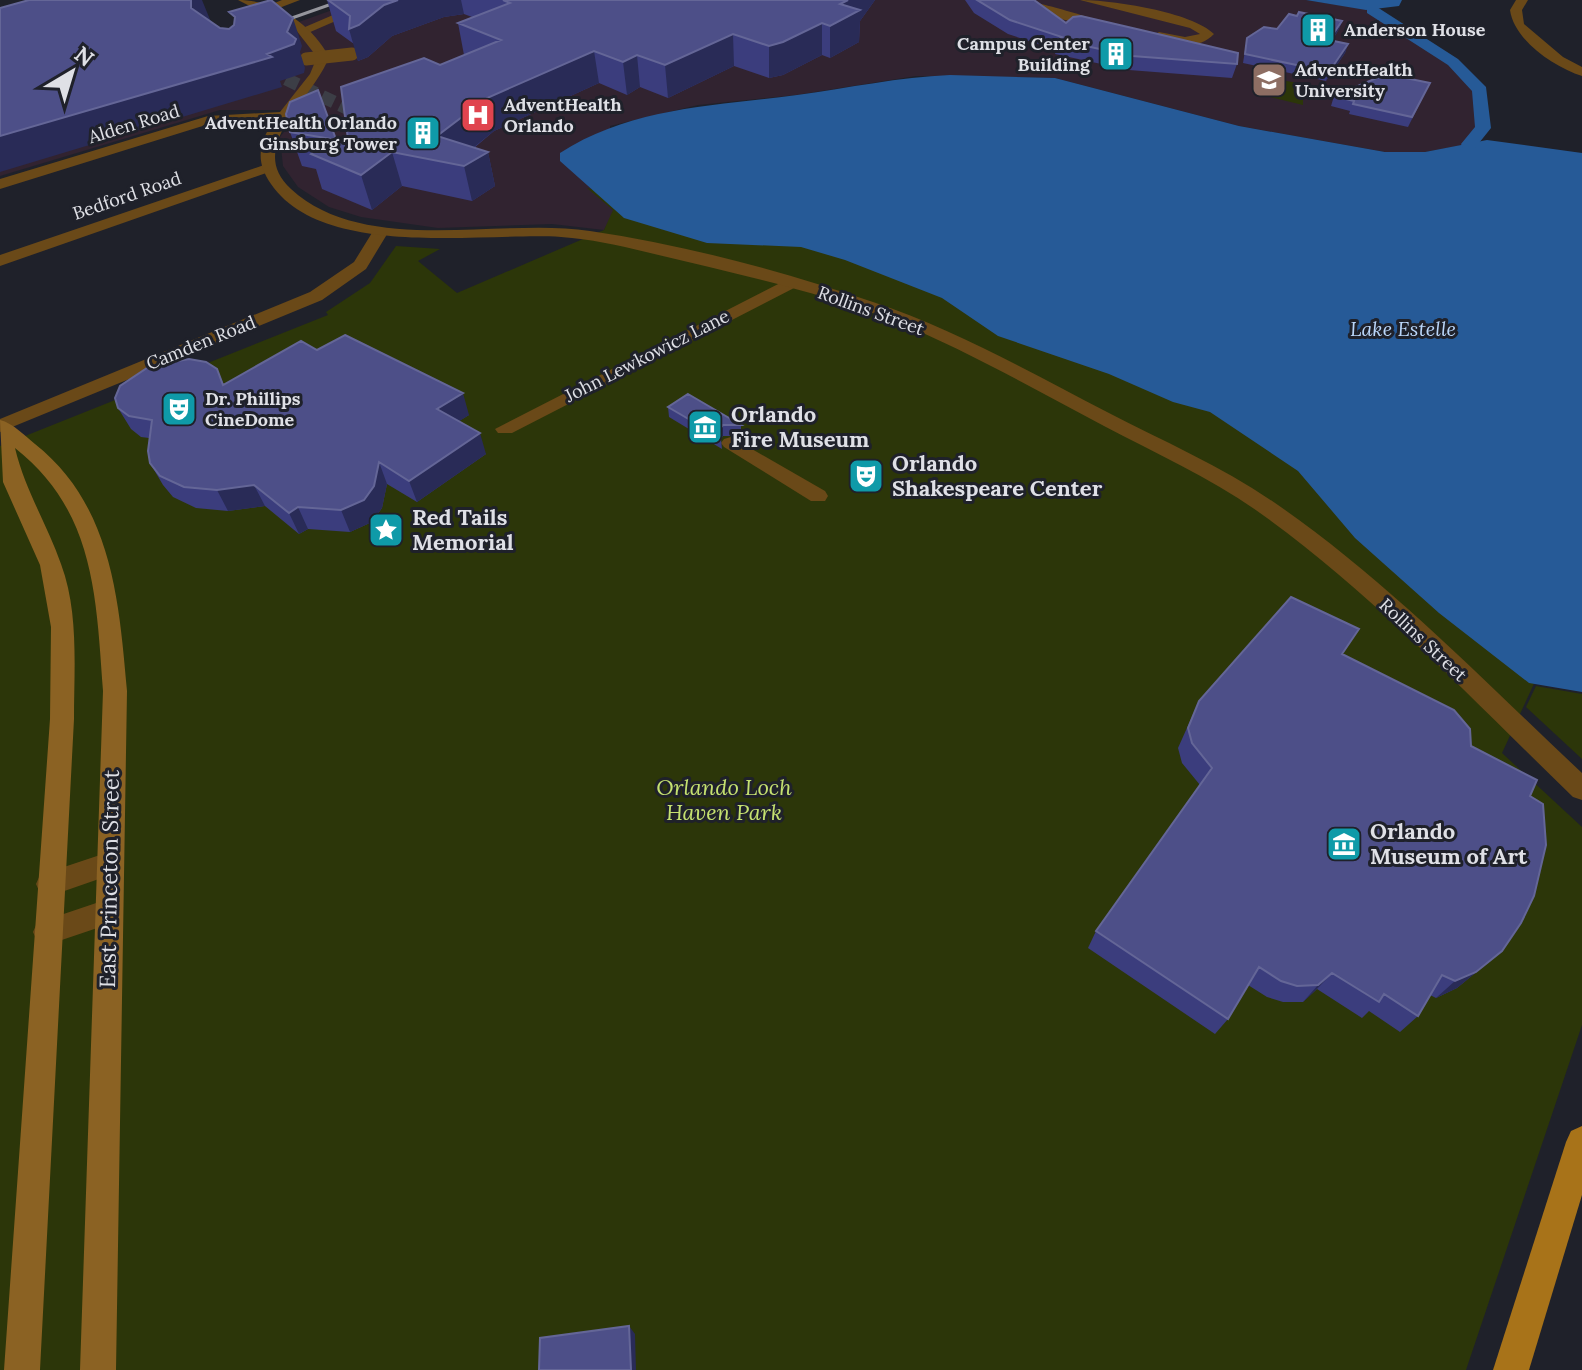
<svg xmlns="http://www.w3.org/2000/svg" width="1582" height="1370" font-family="Lora,serif">
	<rect width="100%" height="100%" fill="#1f212a"/>
	<!-- education -->
	<path fill="#312330" d="M 360,0 L 1306,0 L 1372,10 L 1453,62 L 1480,90 L 1483,128 L 1469,144 L 1425,152 L 1385,152 L 1239,126 L 1055,78 L 916,76 L 796,95 L 698,105 L 610,126 L 615,210 L 604,230 L 552,224 L 438,228 L 361,217 L 329,207 L 298,187 L 283,166 L 280,137 L 301,110 L 220,110 L 0,176 L 0,114 L 274,31 Z"/>
	<!-- green -->
	<path fill="#2c3609" d="M 1275,79 L 1315,86 L 1303,100 L 1303,105 L 1262,95 Z
		M 587,188 L 756,228 L 1187,370 L 1556,636 L 1502,753 L 1582,827 L 1582,1025 L 1466,1370 L 0,1370 L 0,446 L 328,315 L 326,312 L 370,283 L 396,246 L 440,249 L 418,261 L 457,293 L 604,230 L 613,210 Z
		M 1536,686 L 1582,694 L 1582,759 L 1526,707 Z"/>
	<!-- water -->
	<path fill="#265a97" d="M 1306,0 L 1402,0 L 1399,6 L 1366,10 Z
		M 950,75 L 1055,78 L 1239,126 L 1385,152 L 1425,152 L 1487,140 L 1582,153 L 1582,692 L 1529,683 L 1439,613 L 1355,538 L 1298,471 L 1210,412 L 1173,402 L 1109,374 L 998,336 L 942,298 L 845,260 L 801,247 L 707,243 L 624,218 L 560,161 L 560,153 C 631,107 715,106 797,95 C 849,88 899,77 950,75 Z"/>
	<g fill="none" stroke-linecap="round" stroke-linejoin="round">
		<!-- canal -->
		<path fill="#265a97" fill-rule="evenodd" d="M 1367,7 L 1377,7 L 1458,59 L 1486,87 L 1491,128 L 1475,148 L 1463,148 L 1461,144 L 1475,127 L 1472,91 L 1448,65 L 1367,13 Z"/>
		<!-- pedestrian-tunnel -->
		<path stroke="#3c3e46" stroke-width="13" stroke-dasharray="13 7" stroke-linecap="butt" d="M 286,79 L 365,117"/>
		<!-- pedestrian -->
		<path fill="#6a4918" fill-rule="evenodd" d="M 731,437 L 825,491 L 828,496 L 825,501 L 811,501 L 724,447 L 721,443 L 724,439 Z"/>
		<!-- minor -->
		<path fill="#6a4918" fill-rule="evenodd" d="M 282,0 L 300,0 L 266,13 L 260,9 Z
			M 368,0 L 384,0 L 308,33 L 298,30 Z
			M 1021,0 C 1031,0 1102,20 1110,25 L 1104,29 L 1039,14 Z
			M 1080,0 C 1112,0 1192,12 1214,34 C 1198,51 1175,44 1155,39 L 1153,36 L 1159,32 L 1185,37 L 1200,34 L 1190,28 Z
			M 1516,0 L 1528,0 L 1522,10 L 1524,24 L 1563,57 L 1582,67 L 1582,76 C 1554,67 1514,40 1510,10 Z
			M 267,164 L 272,165 L 272,171 L 0,266 L 0,255 Z
			M 375,228 L 389,231 L 366,269 L 322,300 L 0,432 L 0,419 L 310,292 L 354,262 Z
			M 790,278 L 796,279 L 796,287 L 512,433 L 498,433 L 495,429 Z
			M 109,852 L 119,856 L 123,864 L 119,872 L 50,896 L 40,893 L 36,884 L 40,875 Z
			M 108,899 L 118,903 L 122,912 L 118,921 L 47,945 L 37,941 L 33,932 L 37,923 Z"/>
		<!-- tertiary -->
		<path fill="#6a4918" fill-rule="evenodd" d="M 238,0 C 275,0 312,24 329,57 C 314,99 244,146 291,189 C 365,257 500,217 590,231 C 685,245 783,271 873,302 C 955,329 1031,373 1107,412 C 1165,442 1225,468 1278,505 C 1389,582 1484,681 1582,773 L 1582,800 L 1573,797 C 1474,701 1378,599 1267,518 C 1217,481 1159,455 1104,426 C 1035,390 967,350 894,321 C 814,290 729,272 646,252 C 618,245 590,239 561,237 C 483,232 323,260 271,184 C 255,161 259,144 273,121 L 209,124 L 0,189 L 0,179 L 208,116 L 280,112 L 310,74 L 317,57 L 296,30 Z"/>
		<!-- secondary -->
		<path fill="#8b6223" fill-rule="evenodd" d="M 0,420 C 13,423 25,436 35,444 C 112,505 119,600 127,691 L 116,1370 L 80,1370 L 103,691 C 96,596 95,511 15,448 C 25,490 47,524 61,564 C 79,612 74,668 74,719 L 40,1370 L 4,1370 L 50,719 L 51,627 L 40,565 L 3,482 Z"/>
		<!-- primary -->
		<path fill="#a87319" fill-rule="evenodd" d="M 1582,1126 L 1582,1195 L 1529,1370 L 1493,1370 L 1566,1142 L 1571,1131 Z"/>
		<!-- rail -->
		<path stroke="#95969d" stroke-width="3" d="M 272,25 L 343,0"/>
		<!-- pedestrian-bridge -->
		<path stroke="#6a4918" stroke-width="13" d="M 306,59 L 352,54"/>
	</g>
	<!-- wall -->
	<path fill="#3b3d7d" d="M 327,0 L 875,0 L 860,21 L 859,42 L 830,58 L 822,55 L 783,75 L 769,78 L 734,66 L 668,98 L 640,87 L 627,95 L 599,83 L 494,131 L 474,148 L 488,152 L 495,186 L 472,201 L 402,186 L 372,210 L 322,189 L 316,169 L 302,166 L 290,132 L 286,114 L 337,142 L 348,139 L 440,65 L 464,55 L 458,23 L 472,17 L 464,14 L 444,17 L 392,36 L 368,57 L 358,61 L 354,44 L 336,31 Z
		M 965,0 L 1034,0 L 1066,23 L 1237,64 L 1232,78 L 1129,70 L 1055,54 L 1056,50 L 1008,34 L 974,13 Z
		M 1342,21 L 1339,29 L 1332,41 L 1348,44 L 1345,53 L 1326,81 L 1243,63 L 1247,38 Z
		M 1430,83 L 1408,127 L 1349,114 L 1350,111 L 1331,106 L 1334,96 Z
		M 317,350 L 469,415 L 459,421 L 486,454 L 417,502 L 387,484 L 382,508 L 372,522 L 350,532 L 308,529 L 299,534 L 265,506 L 228,511 L 196,508 L 173,497 L 163,485 L 150,463 L 149,438 L 141,437 L 131,429 L 118,408 L 217,369 L 224,385 Z
		M 668,407 L 741,425 L 741,436 L 723,436 L 721,439 L 722,449 L 669,417 Z
		M 1343,655 L 1471,746 L 1530,796 L 1502,951 L 1457,988 L 1436,998 L 1430,995 L 1418,1016 L 1400,1032 L 1369,1011 L 1362,1018 L 1317,989 L 1303,1002 L 1283,1002 L 1267,997 L 1248,985 L 1228,1019 L 1215,1034 L 1088,948 L 1096,931 L 1200,785 L 1182,763 L 1178,748 L 1199,701 Z"/>
	<!-- shaded-wall -->
	<path fill="#292b57" d="M 191,0 L 202,0 L 211,22 L 191,8 Z
		M 398,0 L 461,0 L 464,14 L 444,17 L 392,36 L 368,57 L 358,61 L 349,29 L 384,5 Z
		M 848,0 L 875,0 L 860,21 L 859,42 L 830,58 L 830,26 L 840,4 Z
		M 293,18 L 302,46 L 300,52 L 305,68 L 304,73 L 280,81 L 282,87 L 0,172 L 0,136 L 267,54 L 287,32 Z
		M 1342,21 L 1339,29 L 1326,49 L 1329,40 Z
		M 822,23 L 822,55 L 783,75 L 769,78 L 769,46 Z
		M 733,34 L 734,66 L 668,98 L 665,65 Z
		M 1348,44 L 1345,53 L 1326,81 L 1329,72 Z
		M 594,51 L 599,83 L 494,131 L 453,164 L 437,136 L 487,98 Z
		M 637,55 L 640,87 L 627,95 L 623,62 Z
		M 392,152 L 402,186 L 372,210 L 361,175 Z
		M 488,152 L 495,186 L 472,201 L 464,166 Z
		M 463,393 L 469,415 L 444,431 L 437,409 Z
		M 723,425 L 723,436 L 721,439 L 717,432 Z
		M 480,433 L 486,454 L 417,502 L 409,481 Z
		M 379,462 L 387,484 L 382,508 L 372,522 L 350,532 L 341,510 Z
		M 254,485 L 265,506 L 228,511 L 217,490 Z
		M 298,507 L 308,529 L 299,534 L 289,513 Z
		M 1502,951 L 1457,988 L 1436,998 L 1455,981 Z
		M 1332,973 L 1317,989 L 1303,1002 L 1318,985 Z
		M 629,1326 L 635,1334 L 636,1370 L 631,1370 Z"/>
	<!-- building -->
	<path fill="#4d4f88" stroke="#646697" stroke-width="2" d="M 29,0 L 191,0 L 191,8 L 220,28 L 229,29 L 234,25 L 235,17 L 229,12 L 271,0 L 293,18 L 287,32 L 296,39 L 294,44 L 267,54 L 272,57 L 0,136 L 0,8 Z
		M 328,0 L 398,0 L 384,5 L 359,25 L 349,29 L 350,16 Z
		M 503,0 L 848,0 L 840,4 L 860,10 L 830,26 L 822,23 L 783,42 L 769,46 L 733,34 L 665,65 L 637,55 L 623,62 L 594,51 L 487,98 L 437,136 L 488,152 L 464,166 L 392,152 L 361,175 L 311,154 L 332,139 L 290,132 L 286,114 L 290,102 L 318,90 L 337,142 L 348,139 L 341,87 L 424,58 L 440,65 L 501,40 L 458,23 L 510,3 Z
		M 977,0 L 1034,0 L 1066,23 L 1073,17 L 1081,16 L 1141,30 L 1238,53 L 1237,64 L 1132,56 L 1058,40 L 1062,37 L 1010,20 Z
		M 1299,12 L 1342,21 L 1329,40 L 1348,44 L 1329,72 L 1245,54 L 1247,38 L 1264,27 L 1277,29 L 1289,14 L 1297,16 Z
		M 1386,74 L 1430,83 L 1412,117 L 1353,104 L 1354,101 L 1334,96 Z
		M 345,335 L 463,393 L 437,409 L 480,433 L 409,481 L 379,462 L 374,486 L 364,500 L 341,510 L 298,507 L 289,513 L 254,485 L 217,490 L 184,487 L 160,476 L 150,463 L 148,451 L 152,420 L 129,416 L 118,408 L 115,398 L 120,386 L 150,366 L 189,359 L 206,362 L 217,369 L 223,385 L 301,341 L 317,350 Z
		M 688,394 L 741,425 L 723,425 L 717,432 L 721,438 L 668,407 Z
		M 1291,597 L 1359,629 L 1342,654 L 1454,710 L 1470,729 L 1471,746 L 1537,780 L 1530,796 L 1543,804 L 1546,845 L 1534,896 L 1521,923 L 1502,951 L 1476,972 L 1455,981 L 1442,975 L 1418,1016 L 1384,994 L 1379,1002 L 1332,973 L 1318,985 L 1297,986 L 1281,981 L 1259,967 L 1228,1019 L 1096,931 L 1212,768 L 1192,743 L 1188,728 L 1199,701 Z
		M 629,1326 L 631,1370 L 539,1370 L 540,1338 Z"/>
	<!-- icons -->
	<defs>
		<symbol id="building-square" viewBox="-11 -11 22 22"><rect x="-9" y="-9" width="18" height="18" rx="4" fill="#0f9aa8" stroke="#1f212a"/><path d="M-4-6H4V6H1V3H-1V6H-4ZM-2.5-4.3h1.7v1.8h-1.7ZM.8-4.3h1.7v1.8H.8ZM-2.5-1h1.7V.8h-1.7ZM.8-1h1.7V.8H.8Z" fill="#fff"/></symbol>
		<symbol id="university-square" viewBox="-11 -11 22 22"><rect x="-9" y="-9" width="18" height="18" rx="4" fill="#8d6e63" stroke="#1f212a"/><path d="M0-5L7-2L0 1L-7-2ZM-4 1L0 2.5L4 1V4Q0 6-4 4Z" fill="#fff"/></symbol>
		<symbol id="hospital-square" viewBox="-11 -11 22 22"><rect x="-9" y="-9" width="18" height="18" rx="4" fill="#e0444e" stroke="#1f212a"/><path d="M-5-5h3v3.5h4V-5h3V5h-3V1.5h-4V5h-3Z" fill="#fff"/></symbol>
		<symbol id="theatre-square" viewBox="-11 -11 22 22"><rect x="-9" y="-9" width="18" height="18" rx="4" fill="#0f9aa8" stroke="#1f212a"/><path d="M-5-5.5Q0-4 5-5.5V0Q5 5 0 6Q-5 5-5 0ZM-3.3-2.5H-1v1.5H-3.3ZM1-2.5H3.3v1.5H1ZM-2.8 1Q0 5.5 2.8 1Z" fill="#fff"/></symbol>
		<symbol id="museum-square" viewBox="-11 -11 22 22"><rect x="-9" y="-9" width="18" height="18" rx="4" fill="#0f9aa8" stroke="#1f212a"/><path d="M0-6L6-3V-2H-6V-3ZM-5-1h2V3h-2ZM-1-1h2V3h-2ZM3-1h2V3H3ZM-6 4H6V6H-6Z" fill="#fff"/></symbol>
		<symbol id="sight-square" viewBox="-11 -11 22 22"><rect x="-9" y="-9" width="18" height="18" rx="4" fill="#0f9aa8" stroke="#1f212a"/><path d="M0-6L1.8-2.2L6-1.7L2.9 1.2L3.7 5.4L0 3.3L-3.7 5.4L-2.9 1.2L-6-1.7L-1.8-2.2Z" fill="#fff"/></symbol>
	</defs>
	<g fill-rule="evenodd">
		<use href="#building-square" x="1298" y="10" width="40" height="40"/>
		<use href="#building-square" x="1096" y="34" width="40" height="40"/>
		<use href="#university-square" x="1249" y="60" width="40" height="40"/>
		<use href="#hospital-square" x="458" y="95" width="40" height="40"/>
		<use href="#building-square" x="403" y="113" width="40" height="40"/>
		<use href="#theatre-square" x="159" y="389" width="40" height="40"/>
		<use href="#museum-square" x="685" y="407" width="40" height="40"/>
		<use href="#theatre-square" x="846" y="456" width="40" height="40"/>
		<use href="#sight-square" x="366" y="510" width="40" height="40"/>
		<use href="#museum-square" x="1324" y="824" width="40" height="40"/>
	</g>
	<g text-anchor="middle" stroke-width="6" stroke-linejoin="round" paint-order="stroke">
		<!-- far-poi labels -->
		<g font-size="18" font-weight="bold" fill="#dfe0e6" stroke="#1f212a" text-anchor="start">
			<text x="1344" y="36">Anderson House</text>
			<text x="1090" y="50" text-anchor="end">Campus Center<tspan x="1090" dy="21">Building</tspan></text>
			<text x="1295" y="76">AdventHealth<tspan x="1295" dy="21">University</tspan></text>
			<text x="504" y="111">AdventHealth<tspan x="504" dy="21">Orlando</tspan></text>
			<text x="397" y="129" text-anchor="end">AdventHealth Orlando<tspan x="397" dy="21">Ginsburg Tower</tspan></text>
			<text x="205" y="405">Dr. Phillips<tspan x="205" dy="21">CineDome</tspan></text>
		</g>
		<!-- far-street labels -->
		<g font-size="18" fill="#dfe0e6" stroke="#1f212a">
			<text transform="translate(134 124) rotate(-17)" y="6">Alden Road</text>
			<text transform="translate(127 196) rotate(-19)" y="6">Bedford Road</text>
			<text transform="translate(871 311) rotate(20)" y="6">Rollins Street</text>
			<text transform="translate(201 343) rotate(-22)" y="6">Camden Road</text>
			<text transform="translate(647 356) rotate(-27)" y="6">John Lewkowicz Lane</text>
			<text transform="translate(1423 640) rotate(43)" y="6">Rollins Street</text>
		</g>
		<!-- far-water labels -->
		<g font-size="20" font-style="italic" fill="#bad6f9" stroke="#1f212a">
			<text x="1403" y="336">Lake Estelle</text>
		</g>
		<!-- poi labels -->
		<g font-size="22" font-weight="bold" fill="#dfe0e6" stroke="#1f212a" text-anchor="start">
			<text x="731" y="422">Orlando<tspan x="731" dy="25">Fire Museum</tspan></text>
			<text x="892" y="471">Orlando<tspan x="892" dy="25">Shakespeare Center</tspan></text>
			<text x="412" y="525">Red Tails<tspan x="412" dy="25">Memorial</tspan></text>
			<text x="1370" y="839">Orlando<tspan x="1370" dy="25">Museum of Art</tspan></text>
		</g>
		<!-- park labels -->
		<g font-size="22" font-style="italic" fill="#c5e170" stroke="#1f212a">
			<text x="724" y="795">Orlando Loch<tspan x="724" dy="25">Haven Park</tspan></text>
		</g>
		<!-- street labels -->
		<g font-size="22" fill="#dfe0e6" stroke="#1f212a">
			<text transform="translate(109 879) rotate(-89)" y="8">East Princeton Street</text>
		</g>
	</g>
	<!-- north arrow -->
	<g transform="translate(72 72) rotate(38)" stroke="#1f212a" stroke-width="6" paint-order="stroke">
	<path d="M0-6L14 30L0 20L-14 30Z" fill="#dfe0e6"/>
	<text y="-12" font-size="22" font-weight="bold" text-anchor="middle" fill="#dfe0e6">N</text>
	</g>
</svg>
